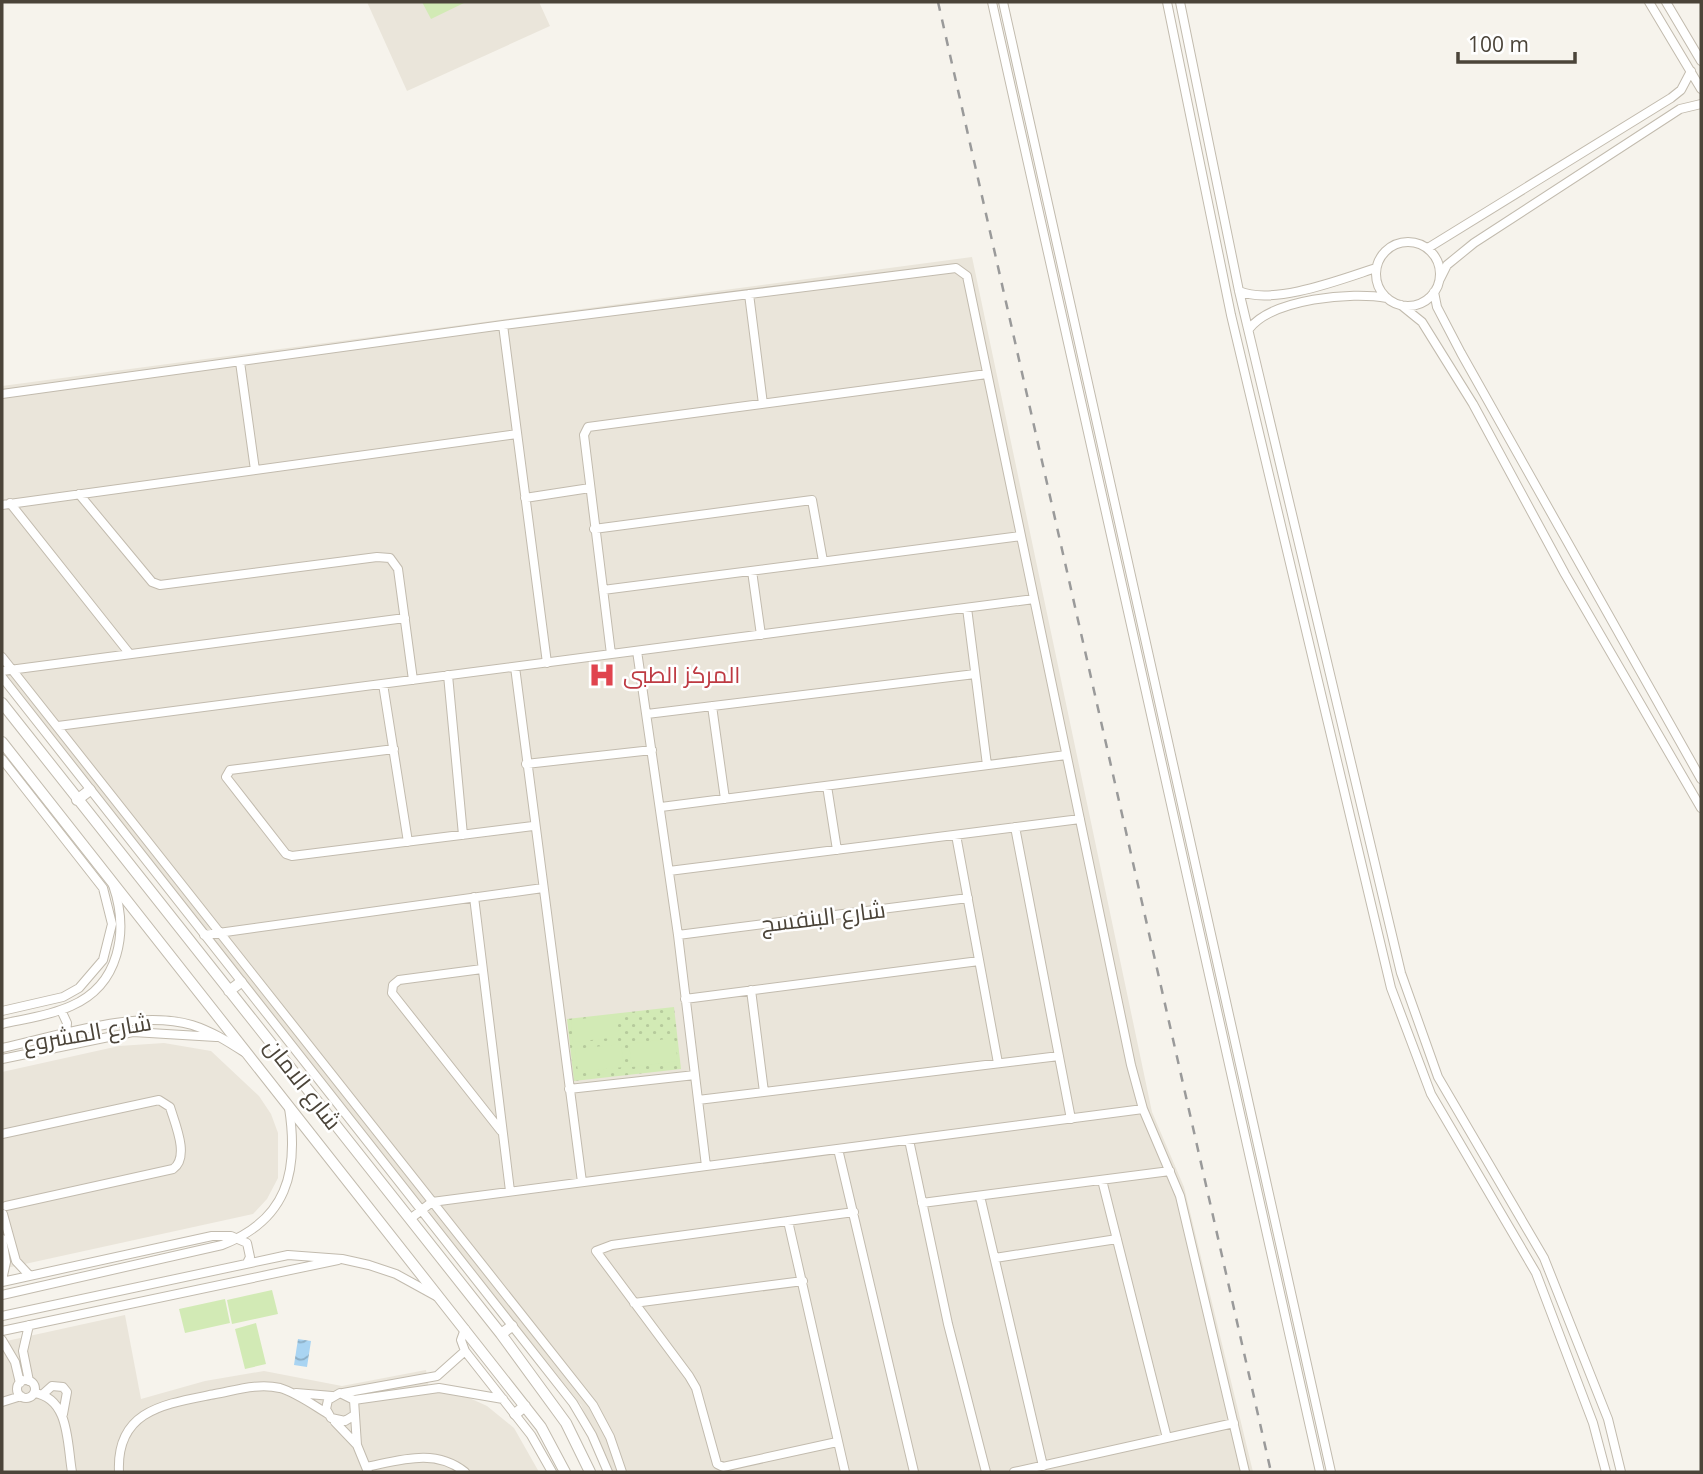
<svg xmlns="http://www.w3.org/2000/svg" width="1703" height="1474" font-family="'Open Sans',Cairo,sans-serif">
	<defs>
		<pattern id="park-dots" width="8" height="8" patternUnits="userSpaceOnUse" patternTransform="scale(1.75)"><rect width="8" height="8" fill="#d2eab5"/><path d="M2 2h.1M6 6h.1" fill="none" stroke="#b6ca9c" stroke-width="1.8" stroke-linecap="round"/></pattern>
		<pattern id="water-waves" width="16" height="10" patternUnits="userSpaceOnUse" patternTransform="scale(1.75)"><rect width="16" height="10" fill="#a9d4f2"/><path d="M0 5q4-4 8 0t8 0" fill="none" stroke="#8caec5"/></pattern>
	</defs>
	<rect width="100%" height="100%" fill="#f6f3ec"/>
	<!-- residential -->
	<path fill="#eae5da" d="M 367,2 L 539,2 L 550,26 L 407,91 Z
		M 972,257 L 1152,1112 L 1184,1187 L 1253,1472 L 611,1472 L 581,1405 L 2,673 L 2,386 Z
		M 164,1043 L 211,1051 L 259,1096 L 271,1114 L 278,1133 L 278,1178 L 267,1199 L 253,1214 L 2,1269 L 2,1072 L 119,1046 Z
		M 125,1315 L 141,1399 L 205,1381 L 264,1371 L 342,1386 L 426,1370 L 429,1389 L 463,1395 L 487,1406 L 514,1428 L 539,1472 L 2,1472 L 2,1342 Z"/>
	<!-- park -->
	<path fill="url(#park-dots)" d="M 674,1007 L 681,1069 L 574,1081 L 567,1019 Z"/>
	<!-- pitch -->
	<path fill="#d2eab5" d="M 422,2 L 466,2 L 431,19 Z
		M 616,1015 L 619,1037 L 573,1042 L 571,1020 Z
		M 674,1038 L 678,1061 L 632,1067 L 629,1044 Z
		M 621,1044 L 624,1067 L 578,1072 L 575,1049 Z
		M 272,1290 L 278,1314 L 232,1324 L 227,1300 Z
		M 225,1299 L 230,1323 L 185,1333 L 179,1309 Z
		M 256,1323 L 266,1364 L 245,1369 L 235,1329 Z"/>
	<!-- water -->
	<path fill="url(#water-waves)" d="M 298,1339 L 311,1341 L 307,1367 L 294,1365 Z"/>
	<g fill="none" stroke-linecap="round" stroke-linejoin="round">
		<defs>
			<path id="minor" d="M 992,2 L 1320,1472
				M 1003,2 L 1331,1472
				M 1167,2 L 1231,315 L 1391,988 L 1431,1094 L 1536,1273 L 1593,1423 L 1606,1472
				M 1180,2 L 1239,291 L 1401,973 L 1438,1077 L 1544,1258 L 1608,1419 L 1621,1472
				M 1649,2 L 1701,89
				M 1666,2 L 1701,61
				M1376 274a32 32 0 1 1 64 0a32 32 0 1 1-64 0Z
				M 1428,248 L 1671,98 L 1681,90 L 1691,71
				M 1440,279 L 1447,265 L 1474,243 L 1680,109 L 1701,104
				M 1239,291 C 1273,306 1342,279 1376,268
				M 1434,292 L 1437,307 L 1461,353 L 1701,779
				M 749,294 L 763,404
				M 1401,305 L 1422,322 L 1473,404 L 1565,574 L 1701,808
				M 503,325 L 547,663
				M 1249,329 C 1272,299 1352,291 1387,298
				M 240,362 L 255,470
				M 2,394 L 503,325 L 956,268 L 967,276 L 1131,1065 L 1143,1109 L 1180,1196 L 1245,1472
				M 79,494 L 152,582 L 160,585 L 377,557 L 390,558 L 398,569 L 413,680
				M 525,498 L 590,488
				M 10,503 L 129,653
				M 2,505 L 517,434
				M 594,529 L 812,500 L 823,561
				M 752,571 L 761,635
				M 603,590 L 1021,536
				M 967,608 L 987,765
				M 637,651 L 678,935 L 706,1166
				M 611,654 L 584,435 L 588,427 L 987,374
				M 2,657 L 593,1405 L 610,1437 L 622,1472
				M 515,667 L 582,1182
				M 2,671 L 405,618
				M 448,675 L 463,835
				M 2,677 L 573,1403 L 592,1435 L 608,1472
				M 383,684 L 408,842
				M 712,706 L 725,799
				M 647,714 L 975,674
				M 58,726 L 1034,599
				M 394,749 L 230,770 L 226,777 L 286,854 L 292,856 L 533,826
				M 2,759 L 103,888 L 112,924 L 103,960 L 79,988 L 63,997 L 2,1011
				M 526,764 L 652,750
				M 827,786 L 837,850
				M 661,807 L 1066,755
				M 1015,827 L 1071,1119
				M 956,835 L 998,1063
				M 669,871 L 1080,819
				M 474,897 L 510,1191
				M 204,935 L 543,888
				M 678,935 L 968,898
				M 482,969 L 399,980 L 393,985 L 392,993 L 501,1131
				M 751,990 L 764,1092
				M 685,999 L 979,961
				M 61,1010 L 67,1023 L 66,1034
				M 2,1024 C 24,1019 49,1016 71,1006 C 120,985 129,931 113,885
				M 2,1048 C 58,1036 136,1009 192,1025 C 211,1031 227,1041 244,1052
				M 2,1059 L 133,1032 L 216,1037
				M 569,1089 L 695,1075
				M 698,1100 L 1059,1056
				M 2,1134 L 159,1100 L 170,1107 C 175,1124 190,1157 173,1169 L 6,1206
				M 909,1140 L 948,1324 L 986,1472
				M 838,1149 L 914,1472
				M 1102,1180 L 1167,1438
				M 980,1196 L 1043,1466
				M 922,1203 L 1170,1171
				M 3,1214 L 16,1261 L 29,1275
				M 410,1219 L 432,1202 L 1143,1109
				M 788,1221 L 845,1472
				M 2,1239 L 6,1262 L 2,1280
				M 995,1258 L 1117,1239
				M 2,1282 L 212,1236 L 231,1236 L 247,1243 L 250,1257 L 247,1263
				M 2,1295 L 222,1245 C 287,1220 299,1172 289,1108
				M 634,1303 L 803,1281
				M 2,1316 L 288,1255 L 342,1259 L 369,1265 L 396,1274 L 436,1296
				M 29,1325 L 23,1351 L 29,1381
				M 465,1329 L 461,1340 L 465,1351 L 531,1435 L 552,1472
				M 2,1331 L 338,1260
				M 2,1340 L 15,1362 L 20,1383
				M17 1389a9 9 0 1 1 18 0a9 9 0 1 1-18 0Z
				M 34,1393 C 70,1398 67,1444 72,1472
				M 296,1393 L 332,1396
				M 343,1393 L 437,1376 L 465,1351
				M 43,1394 L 52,1386 L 63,1387 L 67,1392 L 63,1414
				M 354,1400 L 439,1388 L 503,1399
				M 2,1402 L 21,1396
				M 353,1416 L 345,1421 L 331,1418 L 326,1409 L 328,1400 L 340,1393 L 354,1400 L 357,1445 L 368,1472
				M 335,1422 L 357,1445
				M 837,1442 L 723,1467 L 717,1464 L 696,1388 L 689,1376 L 596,1251 L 612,1245 L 854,1212
				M 366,1467 C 401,1460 435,1448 465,1472
				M 119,1472 C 116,1409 166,1404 215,1394 C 237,1390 258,1383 280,1388 C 297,1393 313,1405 328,1414
				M 1014,1472 L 1234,1423"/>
			<path id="tertiary" d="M 2,703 L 501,1334 L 566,1423 L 590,1472
				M 2,742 L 541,1427 L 565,1472
				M 77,800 L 90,790
				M 229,991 L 241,982
				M 501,1334 L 512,1326
				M 515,1414 L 525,1406"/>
		</defs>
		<!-- minor casing -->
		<use href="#minor" stroke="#c2bbae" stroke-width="10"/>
		<!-- tertiary casing -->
		<use href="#tertiary" stroke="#c2bbae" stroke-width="12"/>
		<!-- minor -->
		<use href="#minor" stroke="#fff" stroke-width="8"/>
		<!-- tertiary -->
		<use href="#tertiary" stroke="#fff" stroke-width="10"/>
		<!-- rail -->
		<path stroke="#9a9a9a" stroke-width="2.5" stroke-dasharray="9 9" stroke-linecap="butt" d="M 938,2 L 1271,1472"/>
	</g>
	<!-- icons -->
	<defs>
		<symbol id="hospital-bare" viewBox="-9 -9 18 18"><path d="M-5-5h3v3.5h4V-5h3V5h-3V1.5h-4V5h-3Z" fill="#e0444e" stroke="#fff" stroke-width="2.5" paint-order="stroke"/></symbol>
	</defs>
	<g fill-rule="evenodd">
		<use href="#hospital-bare" x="583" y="656" width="38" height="38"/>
	</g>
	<g text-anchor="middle" stroke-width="5" stroke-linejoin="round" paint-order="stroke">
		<!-- health labels -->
		<g font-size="23" fill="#be3a42" stroke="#fff" text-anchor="start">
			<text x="623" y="683">المركز الطبى</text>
		</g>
		<!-- street labels -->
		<g font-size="23" fill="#4b4439" stroke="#fff">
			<text transform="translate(823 917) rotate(-7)" y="8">شارع البنفسج</text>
			<text transform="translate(87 1033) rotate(-10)" y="8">شارع المشروع</text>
			<text transform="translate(303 1084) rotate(52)" y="8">شارع الامان</text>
		</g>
	</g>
	<!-- border -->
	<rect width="1703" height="1474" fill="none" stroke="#4b4439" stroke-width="7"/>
	<!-- scale -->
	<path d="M1458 52v10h117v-10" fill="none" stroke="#4b4439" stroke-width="3.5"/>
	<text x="1468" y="52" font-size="21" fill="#4b4439" stroke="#ffffff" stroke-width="5" paint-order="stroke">100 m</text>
</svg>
